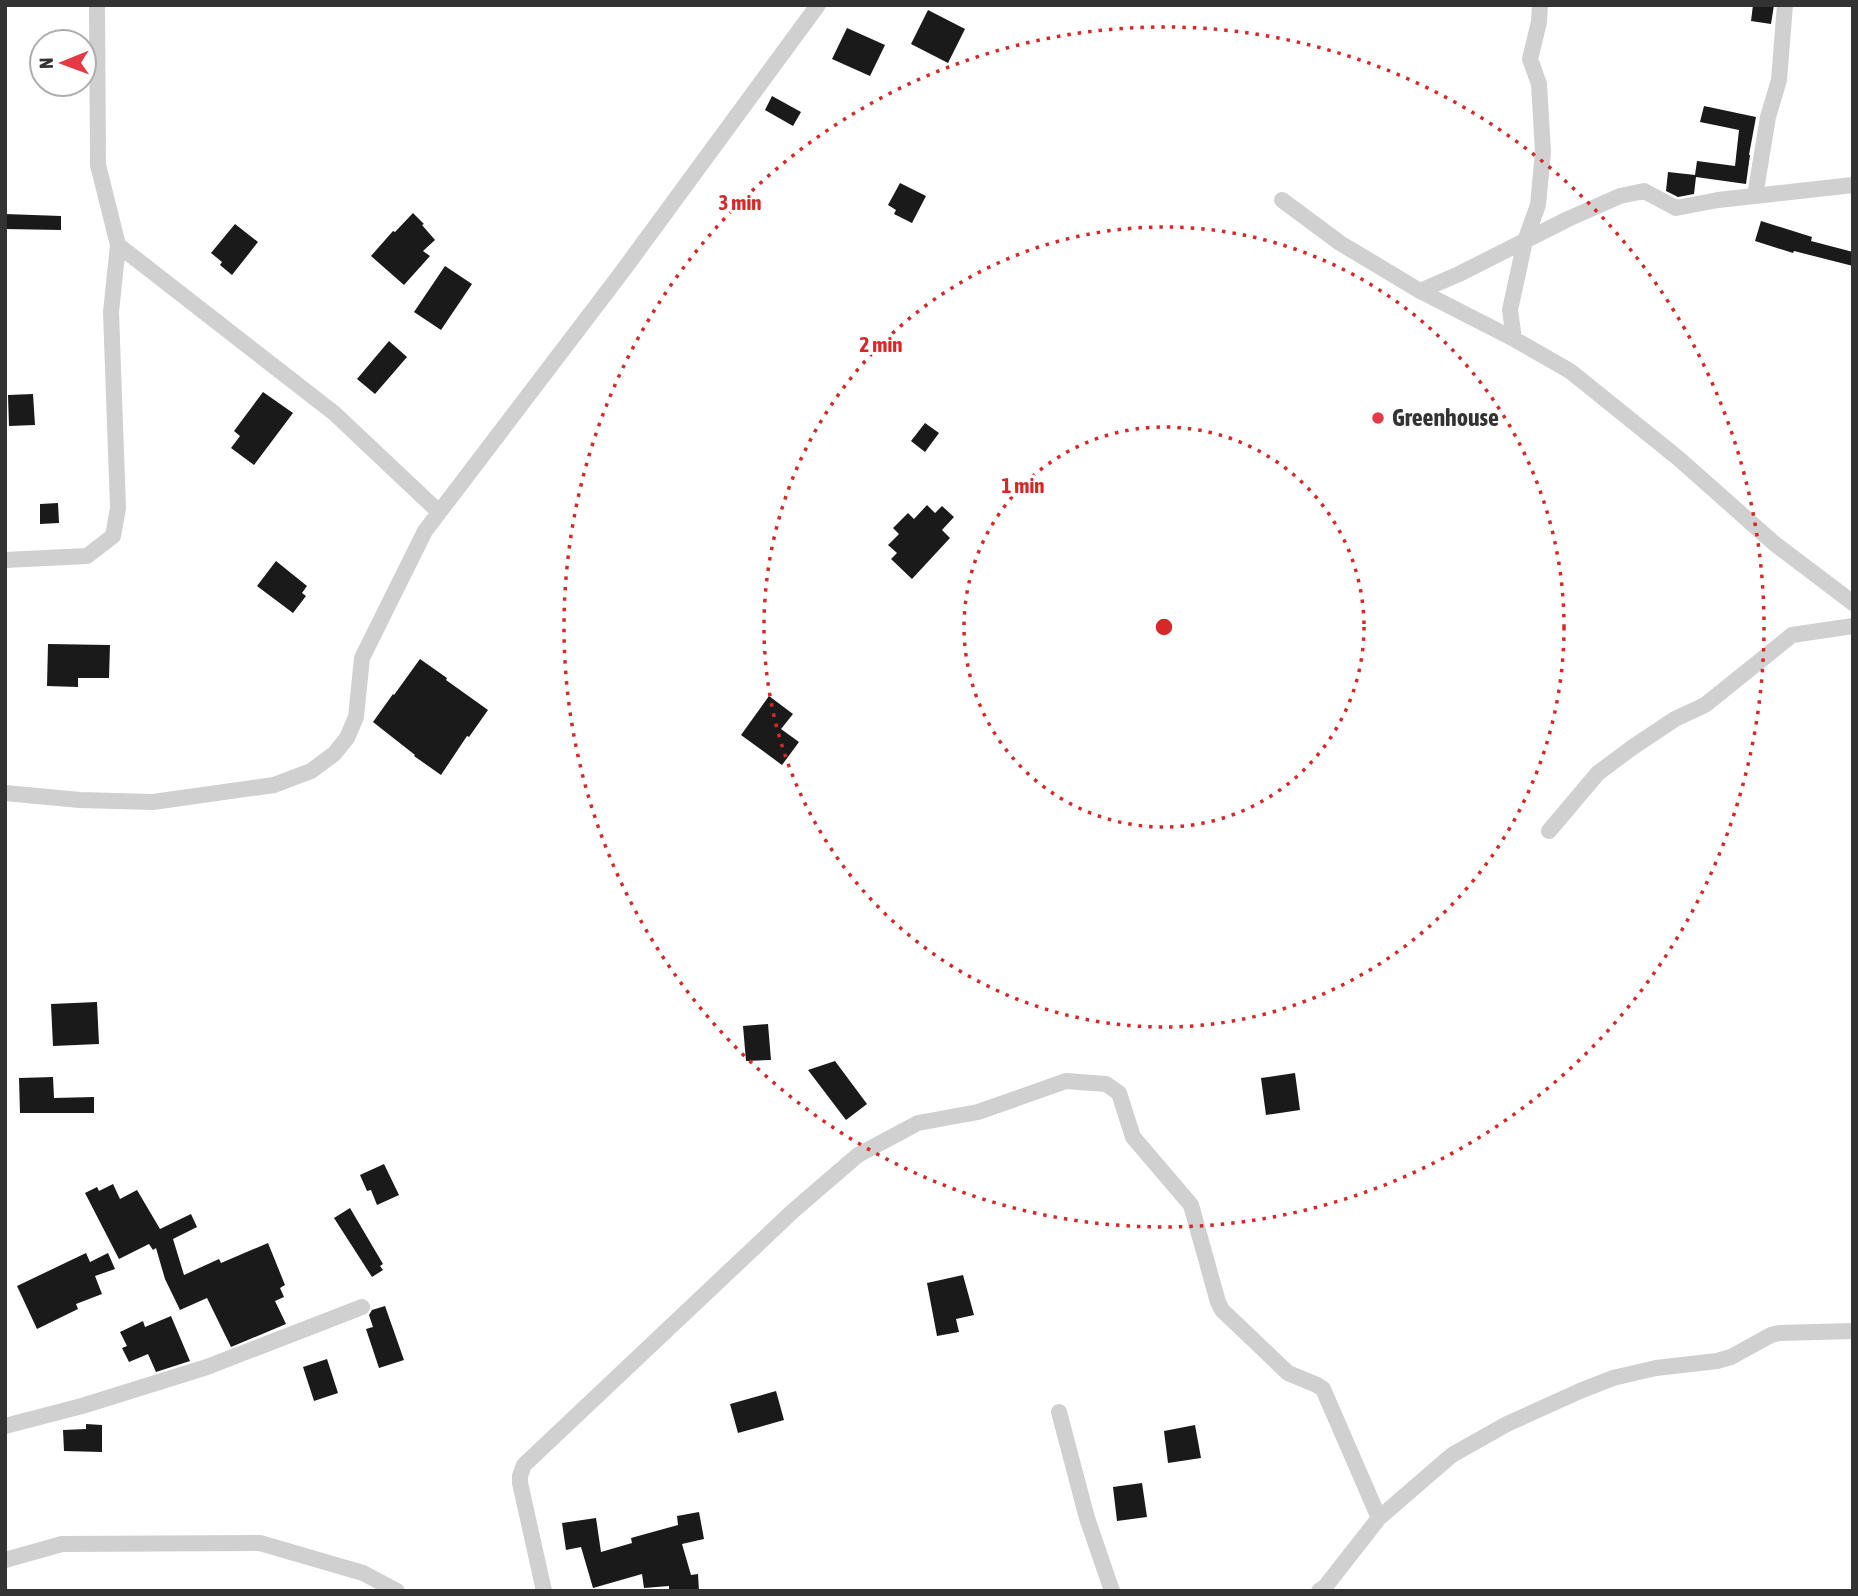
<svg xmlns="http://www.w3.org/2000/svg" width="1858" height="1596" font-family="'Asap Condensed',sans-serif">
	<rect width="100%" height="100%" fill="#fff"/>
	<!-- building -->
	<path fill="#1a1a1a" d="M 1753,5 L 1774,5 L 1771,24 L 1751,21 Z
		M 928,10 L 965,29 L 948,63 L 911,44 Z
		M 847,28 L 885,45 L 870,76 L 832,59 Z
		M 772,96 L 801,112 L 793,126 L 765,110 Z
		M 1704,106 L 1756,117 L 1749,155 L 1750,155 L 1746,184 L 1696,177 L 1694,194 L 1678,197 L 1666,191 L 1668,172 L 1695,175 L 1697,161 L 1735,166 L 1739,130 L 1700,122 Z
		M 900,183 L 926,196 L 912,223 L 894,214 L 896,210 L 888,205 Z
		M 413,213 L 424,224 L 422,225 L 435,240 L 423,251 L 430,256 L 404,285 L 371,256 L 393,231 L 395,232 Z
		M 5,214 L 61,216 L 61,230 L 5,229 Z
		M 1761,221 L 1812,237 L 1811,241 L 1853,252 L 1853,266 L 1794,251 L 1793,253 L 1755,241 Z
		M 235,224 L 258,242 L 232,275 L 220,265 L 222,262 L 211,253 Z
		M 445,266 L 472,284 L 441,330 L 414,312 Z
		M 389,341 L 407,357 L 375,394 L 357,379 Z
		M 263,392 L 293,413 L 254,465 L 231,448 L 240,436 L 234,431 Z
		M 33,394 L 35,425 L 9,426 L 8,395 Z
		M 925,423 L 939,433 L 925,452 L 911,441 Z
		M 58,503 L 59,523 L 40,524 L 40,504 Z
		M 927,505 L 935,513 L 942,506 L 954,517 L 942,530 L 950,538 L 912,579 L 891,559 L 897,553 L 888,545 L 899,534 L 893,528 L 908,513 L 914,519 Z
		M 276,561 L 307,586 L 302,593 L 306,596 L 293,613 L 257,586 Z
		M 48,644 L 110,645 L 109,678 L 78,678 L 78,687 L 47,686 Z
		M 420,659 L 447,678 L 446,680 L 488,710 L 469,737 L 467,736 L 441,775 L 414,756 L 415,755 L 373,722 L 393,694 L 394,695 Z
		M 769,696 L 793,714 L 781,729 L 799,742 L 782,765 L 741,735 Z
		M 97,1002 L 99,1044 L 53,1046 L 51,1004 Z
		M 768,1024 L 771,1060 L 746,1061 L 743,1026 Z
		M 835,1061 L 867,1104 L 846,1120 L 808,1070 Z
		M 1295,1073 L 1300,1110 L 1266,1115 L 1261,1078 Z
		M 53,1077 L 54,1098 L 94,1097 L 94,1113 L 20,1113 L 19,1078 Z
		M 384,1164 L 399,1195 L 377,1205 L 371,1190 L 367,1191 L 360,1175 Z
		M 113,1184 L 120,1199 L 137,1190 L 160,1229 L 191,1214 L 197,1227 L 173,1239 L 184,1275 L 219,1259 L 221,1263 L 268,1243 L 285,1285 L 280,1288 L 284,1297 L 275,1301 L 286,1324 L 231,1347 L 207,1298 L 180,1310 L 165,1279 L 156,1248 L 153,1250 L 149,1244 L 119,1259 L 85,1193 L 97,1187 L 99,1191 Z
		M 350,1208 L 383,1264 L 380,1266 L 383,1270 L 372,1277 L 334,1218 Z
		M 86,1253 L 90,1262 L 108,1253 L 115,1269 L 95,1276 L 102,1294 L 76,1304 L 78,1309 L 37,1329 L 17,1286 Z
		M 963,1275 L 974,1315 L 956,1319 L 959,1332 L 937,1336 L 927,1283 Z
		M 385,1306 L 404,1360 L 379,1368 L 366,1329 L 373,1327 L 369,1315 L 372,1310 Z
		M 171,1316 L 190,1361 L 156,1372 L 148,1354 L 129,1362 L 122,1348 L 127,1346 L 120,1332 L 143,1321 L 145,1327 Z
		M 327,1359 L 338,1393 L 314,1401 L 303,1367 Z
		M 776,1391 L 784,1420 L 738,1433 L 730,1404 Z
		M 86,1424 L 102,1425 L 102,1452 L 64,1451 L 63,1430 L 86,1429 Z
		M 1195,1425 L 1201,1458 L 1168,1463 L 1164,1431 Z
		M 1142,1483 L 1147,1517 L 1117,1521 L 1113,1487 Z
		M 699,1512 L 704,1539 L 682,1544 L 691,1575 L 698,1574 L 699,1591 L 669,1591 L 669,1586 L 644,1588 L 642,1574 L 593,1588 L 581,1547 L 566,1550 L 562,1523 L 596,1518 L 601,1552 L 632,1543 L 631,1538 L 678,1525 L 677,1516 Z"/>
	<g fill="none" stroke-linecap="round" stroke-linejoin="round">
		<!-- minor -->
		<path stroke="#d0d0d0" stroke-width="16" d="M 1755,196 L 1768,117 L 1779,80 L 1785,5
			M 1282,200 L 1340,243 L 1420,291 L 1514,339 L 1570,371 L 1678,458 L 1775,544 L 1853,603
			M 118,245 L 334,413 L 439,512
			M 1420,291 L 1459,274 L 1568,219 L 1620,196 L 1644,191 L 1676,208 L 1718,200 L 1853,185
			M 1514,339 L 1510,310 L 1525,241 L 1538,205 L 1543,152 L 1539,84 L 1530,59 L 1539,22 L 1540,5
			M 5,560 L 87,556 L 113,536 L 118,508 L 111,312 L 118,245 L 98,165 L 97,5
			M 5,793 L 80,800 L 153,802 L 274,785 L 311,771 L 334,754 L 347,738 L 356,717 L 362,658 L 425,531 L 622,272 L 818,5
			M 1549,831 L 1598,773 L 1633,747 L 1675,719 L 1705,705 L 1792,635 L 1853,626
			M 1059,1412 L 1087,1518 L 1112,1591
			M 5,1426 L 82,1406 L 207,1367 L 362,1307
			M 5,1560 L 62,1544 L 260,1543 L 363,1573 L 397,1591
			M 544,1591 L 520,1483 L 520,1476 L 524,1465 L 793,1211 L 858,1155 L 918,1123 L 978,1112 L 1066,1081 L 1106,1084 L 1119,1093 L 1133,1137 L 1191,1205 L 1218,1302 L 1222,1310 L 1288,1373 L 1317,1385 L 1323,1389 L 1379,1518
			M 1319,1591 L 1325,1587 L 1379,1518 L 1452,1455 L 1507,1424 L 1580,1391 L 1613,1378 L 1656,1368 L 1717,1361 L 1731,1357 L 1771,1335 L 1779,1333 L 1853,1331"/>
	</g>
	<!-- distance rings -->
	<g fill="none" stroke="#d62828" stroke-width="3.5" stroke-dasharray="3.5 7">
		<circle cx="1164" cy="627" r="200"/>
		<circle cx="1164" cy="627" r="400"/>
		<circle cx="1164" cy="627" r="600"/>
	</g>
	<!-- markers -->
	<circle fill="#e63946" stroke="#fff" stroke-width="2.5" cx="1378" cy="418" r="7"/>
	<g text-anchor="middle" stroke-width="7" stroke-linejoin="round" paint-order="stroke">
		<!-- poi labels -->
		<g font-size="24" font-weight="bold" fill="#333" stroke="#fff" text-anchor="start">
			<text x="1392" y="426">Greenhouse</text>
		</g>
	</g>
	<circle cx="1164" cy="627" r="10" fill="#d62828" stroke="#fff" stroke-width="3.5"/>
	<g font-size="21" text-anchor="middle" font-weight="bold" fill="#d62828" stroke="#fff" stroke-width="7" stroke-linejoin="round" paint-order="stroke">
		<text x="740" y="210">3 min</text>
		<text x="881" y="352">2 min</text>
		<text x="1023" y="493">1 min</text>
	</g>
	<!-- border -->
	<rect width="1858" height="1596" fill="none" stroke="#333333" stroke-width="14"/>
	<!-- north arrow -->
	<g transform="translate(63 63) rotate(269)"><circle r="33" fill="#ffffff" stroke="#adadad" stroke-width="2"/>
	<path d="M0-5L12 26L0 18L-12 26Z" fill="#e63946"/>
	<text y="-10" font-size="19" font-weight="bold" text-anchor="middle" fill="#333333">N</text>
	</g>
</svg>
